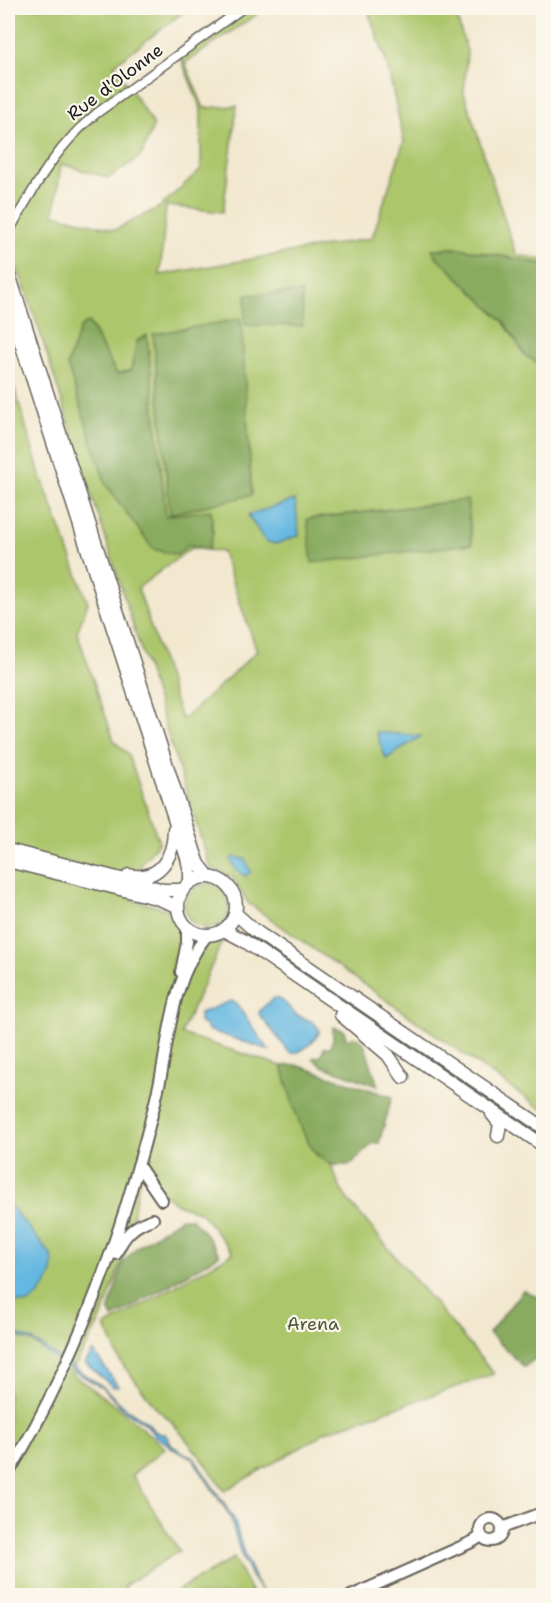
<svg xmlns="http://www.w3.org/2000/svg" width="551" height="1603" font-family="'Shantell Sans',sans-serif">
	<rect width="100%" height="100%" fill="#fbf7ec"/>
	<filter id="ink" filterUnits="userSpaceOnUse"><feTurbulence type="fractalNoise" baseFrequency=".0167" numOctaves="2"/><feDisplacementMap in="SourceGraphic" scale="12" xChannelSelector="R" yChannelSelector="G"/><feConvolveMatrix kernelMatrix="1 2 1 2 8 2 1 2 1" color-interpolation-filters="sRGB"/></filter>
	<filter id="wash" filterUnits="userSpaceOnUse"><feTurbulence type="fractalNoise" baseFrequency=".008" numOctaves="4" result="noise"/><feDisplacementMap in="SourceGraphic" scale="24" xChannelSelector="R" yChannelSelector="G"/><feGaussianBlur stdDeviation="1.35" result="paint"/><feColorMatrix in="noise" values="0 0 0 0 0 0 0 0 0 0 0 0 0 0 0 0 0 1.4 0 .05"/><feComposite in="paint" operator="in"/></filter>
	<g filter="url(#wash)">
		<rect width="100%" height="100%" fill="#f2e8cf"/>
		<!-- green -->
		<path fill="#acc66c" stroke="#647144" stroke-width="1.5" fill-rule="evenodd" d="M 8,8 L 189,8 L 114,65 L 154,125 L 141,156 L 109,178 L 61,164 L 54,214 L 115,230 L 160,207 L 201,169 L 201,109 L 178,51 L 236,8 L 266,8 L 185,63 L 204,108 L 237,106 L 223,212 L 166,206 L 160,275 L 372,238 L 404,141 L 386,60 L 367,8 L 454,8 L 467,51 L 464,93 L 516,255 L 543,259 L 543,264 L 459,248 L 433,249 L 436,256 L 504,322 L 525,355 L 543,367 L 543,1110 L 248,903 L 232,877 L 210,867 L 39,329 L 8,241 ZM 89,322 L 117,375 L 131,370 L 137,341 L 147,336 L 166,517 L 80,328 ZM 467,500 L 472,544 L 307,519 ZM 191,548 L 222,552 L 257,651 L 188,715 L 181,719 L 138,588 Z
			M 8,366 L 39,471 L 88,603 L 77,632 L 114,741 L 128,754 L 159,842 L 142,863 L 131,900 L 170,910 L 183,935 L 223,940 L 181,1034 L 282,1066 L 297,1116 L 316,1155 L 331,1164 L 340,1188 L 348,1200 L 494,1374 L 322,1433 L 319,1437 L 224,1491 L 207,1465 L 172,1422 L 158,1410 L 120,1361 L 105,1326 L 233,1253 L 201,1213 L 177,1204 L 164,1194 L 145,1165 L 171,1056 L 159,1082 L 125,1253 L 101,1319 L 71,1373 L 117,1407 L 165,1448 L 132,1475 L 179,1551 L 124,1586 L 130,1595 L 8,1595 Z
			M185 906a22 22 0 1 1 44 0a22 22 0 1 1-44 0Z
			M 234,1558 L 253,1595 L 169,1595 Z"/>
		<!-- forest -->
		<path fill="#89ab60" stroke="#52643e" stroke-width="1.5" d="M 459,248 L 543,264 L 543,367 L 525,355 L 504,322 L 436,256 L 432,249 Z
			M 302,292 L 303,326 L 245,325 L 246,295 Z
			M 241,319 L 252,495 L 170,514 L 153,334 Z
			M 88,322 L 117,374 L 131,370 L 137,341 L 147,335 L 166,516 L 211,510 L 213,534 L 208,550 L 189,544 L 177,555 L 153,549 L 106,485 L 67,365 L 80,328 Z
			M 467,500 L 472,544 L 312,563 L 307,519 Z
			M 333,1027 L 344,1030 L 346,1039 C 353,1037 358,1036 364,1043 L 378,1086 L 322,1066 L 313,1058 L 321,1056 L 324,1048 L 330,1047 L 333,1039 Z
			M 296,1065 L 392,1097 L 379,1143 L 373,1143 L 350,1165 C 344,1165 336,1166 331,1164 C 302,1154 290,1092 282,1066 Z
			M 181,1218 L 191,1218 L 204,1232 L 220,1255 L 113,1318 L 109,1309 L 123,1263 L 137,1247 Z
			M 523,1290 L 544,1300 L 543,1353 L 524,1367 L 489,1333 Z"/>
		<!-- water -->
		<path fill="#65b8e1" stroke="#406a7e" stroke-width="1.5" d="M 295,500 L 299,535 L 276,544 L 265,541 L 248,515 Z
			M 376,732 L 421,736 L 386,759 Z
			M 234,857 L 245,859 L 251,872 L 245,876 L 235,869 L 231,860 Z
			M 274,998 C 287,999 287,1009 297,1015 C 307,1020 314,1020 320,1031 C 314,1041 303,1054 290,1053 L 259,1014 L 260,1010 Z
			M 231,1001 L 235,1002 L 269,1050 L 208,1030 L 206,1026 L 199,1022 L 200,1013 Z
			M 8,1203 L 51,1255 C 58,1272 42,1297 26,1304 L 17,1302 L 8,1296 Z
			M 8,1327 L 16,1334 L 32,1340 L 102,1386 L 123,1406 L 148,1423 L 153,1430 L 160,1434 L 165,1434 L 172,1446 L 194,1458 L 234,1519 L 244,1554 L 254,1578 L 264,1595 L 251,1576 L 241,1554 L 230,1516 L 193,1459 L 171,1448 L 168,1444 L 155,1436 L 145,1423 L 124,1410 L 103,1388 L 66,1366 L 32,1342 L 15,1336 L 8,1329 Z
			M 93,1351 L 118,1386 L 113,1387 L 85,1363 Z"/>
	</g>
	<g filter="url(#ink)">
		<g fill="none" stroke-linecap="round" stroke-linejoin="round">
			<defs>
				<path id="minor" d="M 8,233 C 34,188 55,147 97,113 L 243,8"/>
				<path id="major" d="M 181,972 L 187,942 L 187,928
					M 138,1165 L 162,1200
					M 116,1254 C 124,1235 134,1225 153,1219
					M 8,1474 C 64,1381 106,1277 136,1173 C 145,1143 153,1112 160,1081 C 170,1031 173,977 207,935
					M480 1530a11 11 0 1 1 22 0a11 11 0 1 1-22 0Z
					M 502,1528 L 544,1512
					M 351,1596 L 474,1541 L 481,1536"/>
				<path id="highway" d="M 8,271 L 195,853 L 199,864 L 209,877
					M 8,303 L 187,858 L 190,872 L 190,882
					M 8,850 L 164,890 L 182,890
					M 8,861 L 156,898 L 177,906
					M 129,875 C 160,882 174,856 174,829
					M178 906a29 29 0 1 1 58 0a29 29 0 1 1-58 0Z
					M 235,913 L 254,930 L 544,1128
					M 224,930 L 243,940 L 544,1146
					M 341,1015 L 388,1055 L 403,1077
					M 492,1114 L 500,1124 L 498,1136"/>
			</defs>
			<!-- minor casing -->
			<use href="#minor" stroke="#67635b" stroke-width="11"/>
			<!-- major casing -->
			<use href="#major" stroke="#67635b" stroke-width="14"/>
			<!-- highway casing -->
			<use href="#highway" stroke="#67635b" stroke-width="15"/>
			<!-- minor -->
			<use href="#minor" stroke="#fff" stroke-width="8"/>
			<!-- major -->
			<use href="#major" stroke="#fff" stroke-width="10"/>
			<!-- highway -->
			<use href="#highway" stroke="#fff" stroke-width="12"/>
		</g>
	</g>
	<g text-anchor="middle" stroke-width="4.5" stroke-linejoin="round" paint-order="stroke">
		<!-- street labels -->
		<g font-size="18" fill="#1c1c1c" stroke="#fbf7ec">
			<text transform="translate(115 82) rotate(-37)" y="6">Rue d'Olonne</text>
		</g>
		<!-- park labels -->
		<g font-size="18" fill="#4e5838" stroke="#fbf7ec">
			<text x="313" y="1330">Arena</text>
		</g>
	</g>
	<!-- margin -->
	<rect width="551" height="1603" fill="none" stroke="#fbf7ec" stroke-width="30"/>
</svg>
